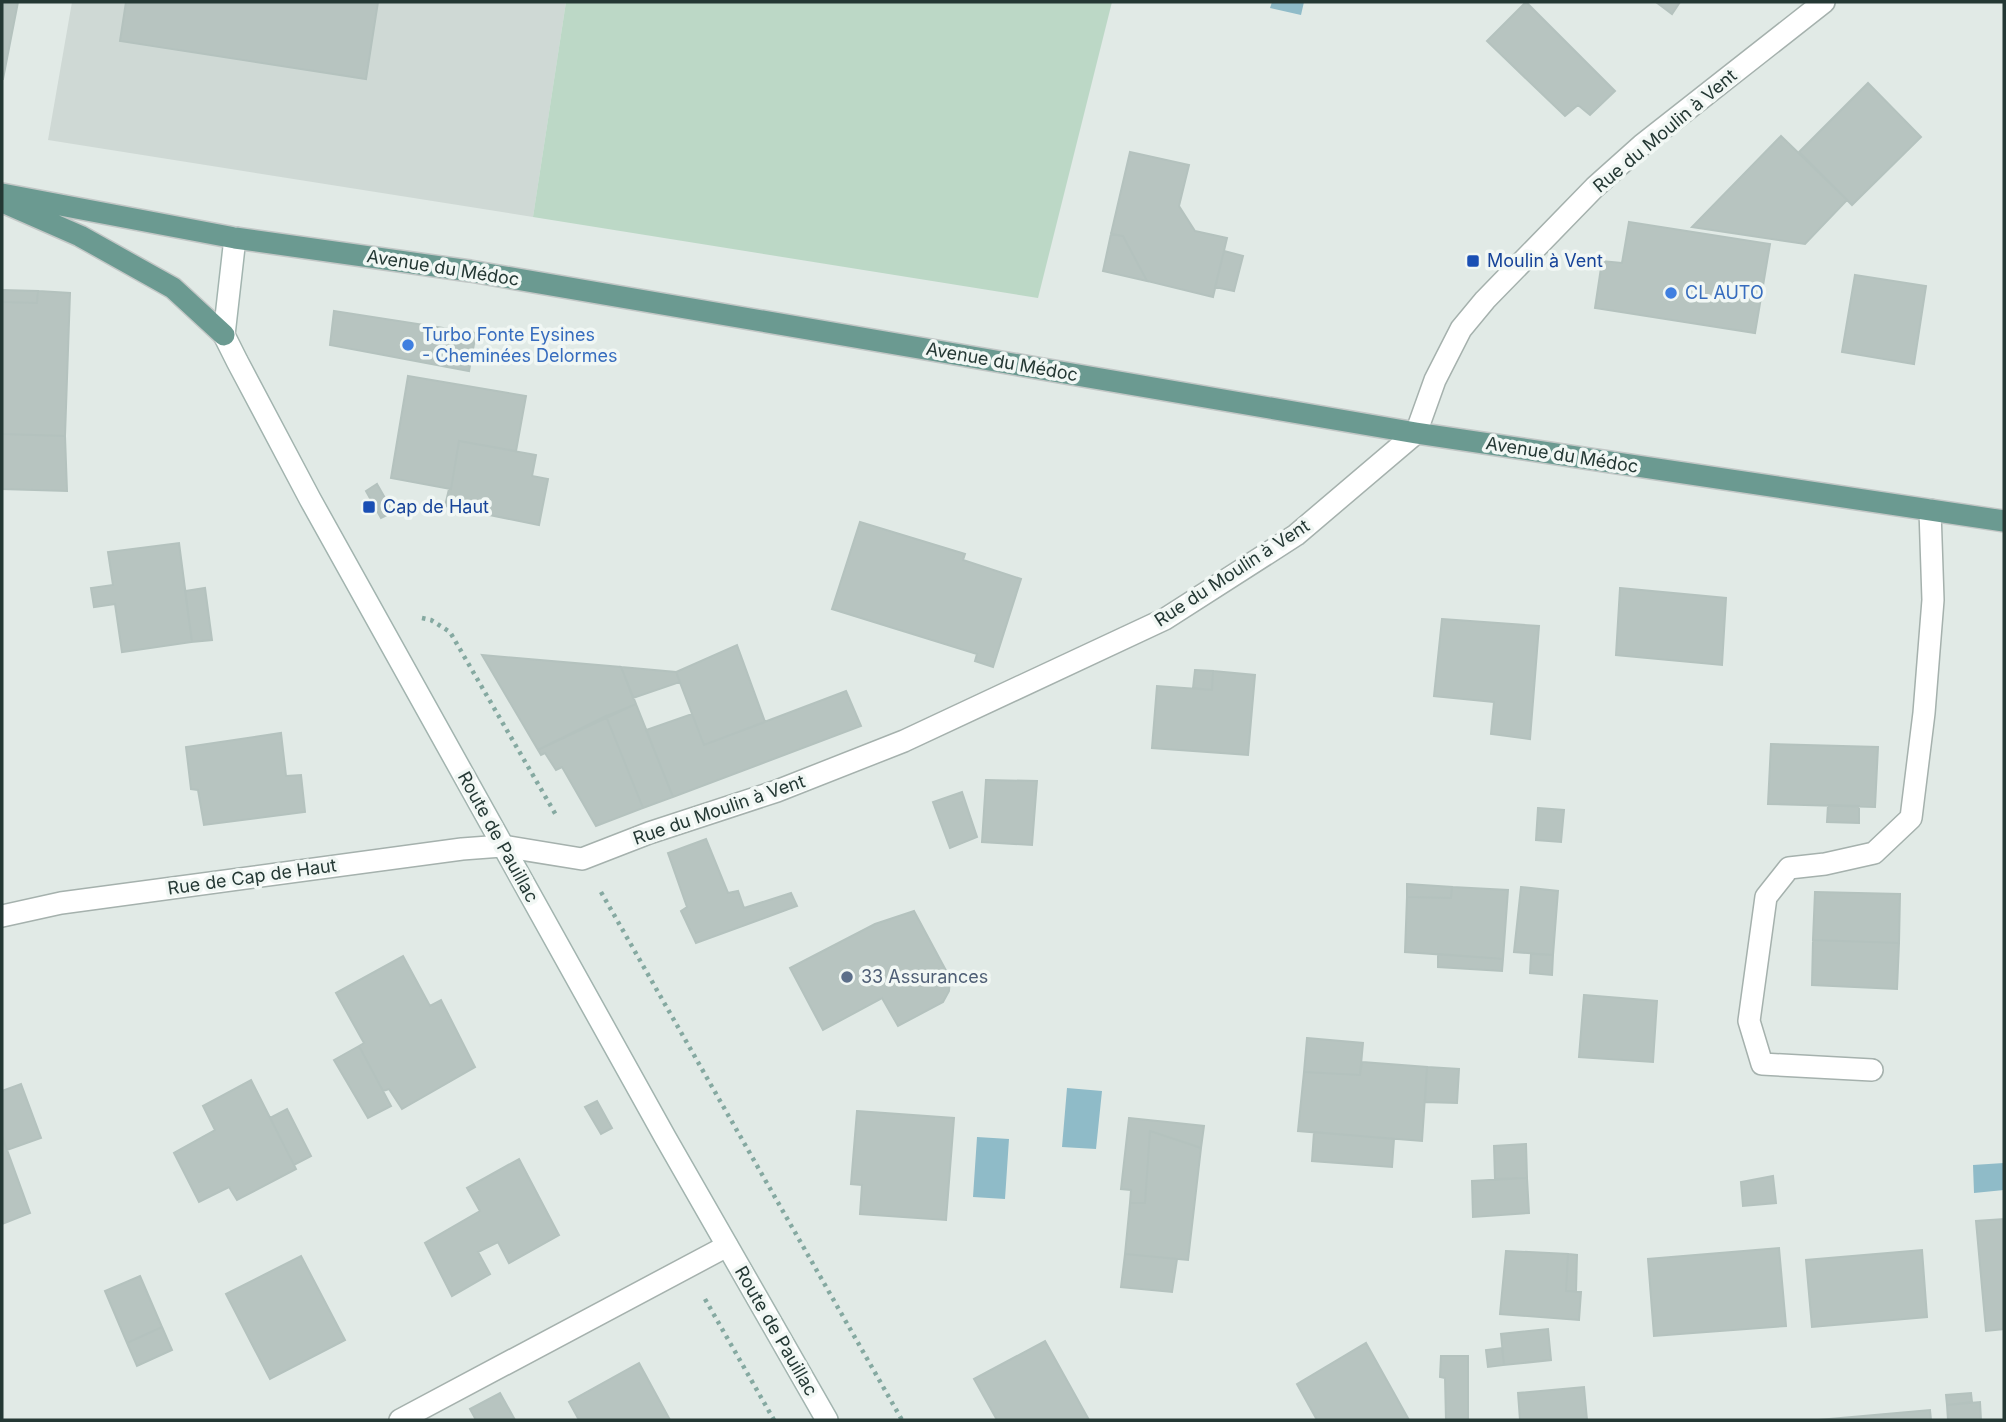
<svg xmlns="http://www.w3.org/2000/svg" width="2006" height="1422" font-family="Inter,sans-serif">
	<rect width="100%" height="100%" fill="#e1eae6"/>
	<!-- built -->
	<path fill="#cfd9d5" d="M 72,2 L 566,2 L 533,217 L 48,140 Z"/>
	<!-- green -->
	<path fill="#bcd8c6" d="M 566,2 L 1112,2 L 1038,298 L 533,217 Z"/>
	<!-- water -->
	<path fill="#8fbbc8" d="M 1272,2 L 1304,2 L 1301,15 L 1270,8 Z
		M 1067,1088 L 1102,1091 L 1096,1149 L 1062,1147 Z
		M 977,1137 L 1009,1139 L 1005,1199 L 973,1197 Z
		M 2004,1163 L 2004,1190 L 1974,1193 L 1973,1165 Z"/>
	<!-- building -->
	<path fill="#b7c4c0" stroke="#b4c2be" stroke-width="2" d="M 2,2 L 18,2 L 3,79 L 2,79 Z
		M 126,2 L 378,2 L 366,79 L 120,41 Z
		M 1526,2 L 1615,91 L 1590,115 L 1578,105 L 1565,116 L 1487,41 Z
		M 1656,2 L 1680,2 L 1672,14 Z
		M 1868,83 L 1921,137 L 1852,205 L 1799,152 Z
		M 1781,136 L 1847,200 L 1805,244 L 1692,227 Z
		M 1130,152 L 1189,165 L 1179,206 L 1195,231 L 1227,238 L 1213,297 L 1147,281 L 1123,236 L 1111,234 Z
		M 1629,222 L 1770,244 L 1755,333 L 1595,308 L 1602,261 L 1622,263 Z
		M 1111,234 L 1123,236 L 1147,281 L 1103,271 Z
		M 1224,251 L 1243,256 L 1234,291 L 1215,287 Z
		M 1855,275 L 1926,286 L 1914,364 L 1842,352 Z
		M 2,290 L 38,291 L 37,303 L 2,302 Z
		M 38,291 L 70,293 L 65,436 L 2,434 L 2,302 L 37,303 Z
		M 334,311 L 476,333 L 469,371 L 330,345 Z
		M 408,376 L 526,396 L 516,451 L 459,441 L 451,489 L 391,478 Z
		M 2,434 L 65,436 L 67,491 L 2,489 Z
		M 459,441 L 536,455 L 532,476 L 548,479 L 539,525 L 445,506 L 449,489 L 451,489 Z
		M 377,484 L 393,512 L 381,518 L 366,491 Z
		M 860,522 L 965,554 L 963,560 L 1021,579 L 993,667 L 975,661 L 977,654 L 832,609 Z
		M 179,543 L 192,642 L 122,652 L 115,604 L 94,607 L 91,588 L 113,585 L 108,552 Z
		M 205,588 L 212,640 L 192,642 L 185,591 Z
		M 1620,588 L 1726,598 L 1722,665 L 1616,655 Z
		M 1442,619 L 1539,626 L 1530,739 L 1491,734 L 1494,702 L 1434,696 Z
		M 737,645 L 765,722 L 704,745 L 676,672 Z
		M 482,655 L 621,667 L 636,704 L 538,750 Z
		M 621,667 L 676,672 L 680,682 L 633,698 Z
		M 1195,670 L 1213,671 L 1212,690 L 1193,688 Z
		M 1213,671 L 1255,675 L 1248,755 L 1152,748 L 1157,686 L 1212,690 Z
		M 846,691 L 861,726 L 673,797 L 646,730 L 692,714 L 704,745 Z
		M 636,704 L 673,797 L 643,808 L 606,716 Z
		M 606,716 L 643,808 L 596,826 L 562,767 L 556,770 L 545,753 L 541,755 L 538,750 Z
		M 281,733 L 286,776 L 301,775 L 305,812 L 204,825 L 198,790 L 191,789 L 186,747 Z
		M 1771,744 L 1878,747 L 1875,807 L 1768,804 Z
		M 986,780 L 1037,781 L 1032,845 L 982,842 Z
		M 962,792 L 977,837 L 950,848 L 933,802 Z
		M 1828,805 L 1859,806 L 1859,823 L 1827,822 Z
		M 1538,808 L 1564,810 L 1561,842 L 1536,840 Z
		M 706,839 L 728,893 L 738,891 L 744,908 L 791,893 L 797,906 L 696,943 L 681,911 L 687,907 L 668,853 Z
		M 1407,884 L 1452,887 L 1451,898 L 1407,897 Z
		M 1452,887 L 1508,890 L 1503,959 L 1405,952 L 1407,897 L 1451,898 Z
		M 1521,887 L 1558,891 L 1553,955 L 1514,952 Z
		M 1815,892 L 1900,894 L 1899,943 L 1813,940 Z
		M 914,911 L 950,978 L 949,991 L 943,1002 L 898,1026 L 882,998 L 823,1030 L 790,968 L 875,924 Z
		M 1813,940 L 1899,943 L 1897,989 L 1812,985 Z
		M 1438,954 L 1503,959 L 1502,971 L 1438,967 Z
		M 1531,954 L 1553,955 L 1552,975 L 1530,973 Z
		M 403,956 L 430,1006 L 441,1000 L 475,1067 L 402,1109 L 389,1089 L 383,1091 L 359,1046 L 364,1043 L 336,993 Z
		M 1584,995 L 1657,1001 L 1653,1062 L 1579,1057 Z
		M 1307,1038 L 1363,1043 L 1360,1075 L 1304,1072 Z
		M 359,1046 L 391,1106 L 368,1118 L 334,1060 Z
		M 1362,1062 L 1427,1067 L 1422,1141 L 1298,1131 L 1304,1072 L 1360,1075 Z
		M 1427,1067 L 1459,1069 L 1457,1103 L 1425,1102 Z
		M 251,1080 L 296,1169 L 237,1200 L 229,1187 L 199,1202 L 174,1153 L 215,1130 L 203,1106 Z
		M 21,1084 L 41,1138 L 7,1150 L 2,1136 L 2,1091 Z
		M 597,1101 L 612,1128 L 601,1134 L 585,1107 Z
		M 287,1109 L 311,1156 L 294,1165 L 270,1118 Z
		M 857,1111 L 954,1118 L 946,1220 L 860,1214 L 862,1185 L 851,1184 Z
		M 1129,1118 L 1204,1126 L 1201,1148 L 1150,1131 L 1145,1203 L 1130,1203 L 1131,1190 L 1121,1189 Z
		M 1150,1131 L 1201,1148 L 1188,1260 L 1125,1254 L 1130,1203 L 1145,1203 Z
		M 1314,1132 L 1394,1139 L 1392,1167 L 1312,1161 Z
		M 2,1136 L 30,1213 L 2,1224 Z
		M 1526,1144 L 1527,1178 L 1495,1179 L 1494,1146 Z
		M 519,1159 L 559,1235 L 509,1263 L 498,1242 L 478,1252 L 490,1274 L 452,1296 L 425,1243 L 480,1211 L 467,1188 Z
		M 1773,1176 L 1776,1203 L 1743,1206 L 1741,1182 Z
		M 1527,1178 L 1529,1213 L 1473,1217 L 1472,1181 Z
		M 2004,1219 L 2004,1329 L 1986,1331 L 1976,1221 Z
		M 1779,1248 L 1786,1326 L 1654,1336 L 1648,1259 Z
		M 1922,1250 L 1927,1317 L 1812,1327 L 1806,1260 Z
		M 1506,1251 L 1568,1254 L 1566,1291 L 1581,1292 L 1579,1320 L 1500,1314 Z
		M 1125,1254 L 1177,1259 L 1172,1292 L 1121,1287 Z
		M 1568,1254 L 1577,1255 L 1576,1291 L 1566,1291 Z
		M 301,1256 L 345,1340 L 270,1379 L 226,1294 Z
		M 140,1276 L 162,1327 L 127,1343 L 105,1291 Z
		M 162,1327 L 172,1350 L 137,1366 L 127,1343 Z
		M 1548,1329 L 1551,1360 L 1504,1365 L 1501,1334 Z
		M 1045,1341 L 1089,1420 L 997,1420 L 974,1379 Z
		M 1366,1343 L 1409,1420 L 1317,1420 L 1297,1384 Z
		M 1502,1348 L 1504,1365 L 1488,1367 L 1486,1350 Z
		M 1441,1356 L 1468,1356 L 1468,1420 L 1446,1420 L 1445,1378 L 1440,1377 Z
		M 639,1363 L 670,1420 L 579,1420 L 569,1402 Z
		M 1584,1387 L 1587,1420 L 1520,1420 L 1518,1393 Z
		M 500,1393 L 515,1420 L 476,1420 L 470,1409 Z
		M 1971,1393 L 1972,1402 L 1947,1405 L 1946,1395 Z
		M 1980,1402 L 1981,1420 L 1948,1420 L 1947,1405 Z
		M 1930,1410 L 1931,1420 L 1818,1420 Z"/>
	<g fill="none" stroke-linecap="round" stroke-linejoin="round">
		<defs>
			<path id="lane" d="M 1872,1070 L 1762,1064 L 1749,1021 L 1766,897 L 1789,868 L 1825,864 L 1874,853 L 1911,818 L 1924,713 L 1933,600 L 1930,510
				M 400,1420 L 727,1246"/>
			<path id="street" d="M 2,916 L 61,903 L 462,849 L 502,846 L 582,859 L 649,833 L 777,791 L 904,741 L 1165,619 L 1296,535 L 1416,433 L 1435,380 L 1461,329 L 1485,300 L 1595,187 L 1642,145 L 1824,2"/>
			<path id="secondary" d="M 235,238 L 224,335 L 237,361 L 310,499 L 665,1137 L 827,1420"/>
			<path id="primary" d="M 2,194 L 235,238 L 470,271 L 1416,433 L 2004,521
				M 7,204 L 80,236 L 173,288 L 224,335"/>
		</defs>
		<!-- lane casing -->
		<use href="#lane" stroke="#a5b1ad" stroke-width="24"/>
		<!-- street casing -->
		<use href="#street" stroke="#a5b1ad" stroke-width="24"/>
		<!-- secondary casing -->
		<use href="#secondary" stroke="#a2b4af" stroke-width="24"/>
		<!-- primary casing -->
		<use href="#primary" stroke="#c2c7c6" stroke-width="24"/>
		<!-- path -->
		<path stroke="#85a9a1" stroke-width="4.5" stroke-dasharray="3.5 5" stroke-linecap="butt" d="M 422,618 L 431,620 L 450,632 L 556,815
			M 601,892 L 902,1420
			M 705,1299 L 774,1420"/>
		<!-- lane -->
		<use href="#lane" stroke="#fff" stroke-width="21"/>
		<!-- street -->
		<use href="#street" stroke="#fff" stroke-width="21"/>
		<!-- secondary -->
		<use href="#secondary" stroke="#fff" stroke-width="21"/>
		<!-- primary -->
		<use href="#primary" stroke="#6b9a91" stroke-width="21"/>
	</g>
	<!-- markers -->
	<g fill="#1a4fb4" stroke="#f1f7f4" stroke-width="2.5">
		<rect x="1466" y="254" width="14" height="14" rx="3.5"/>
		<rect x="362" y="500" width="14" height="14" rx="3.5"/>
	</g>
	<g fill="#3f7fe0" stroke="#f1f7f4" stroke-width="2.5">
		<circle cx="1671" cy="293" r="7"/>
		<circle cx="408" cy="345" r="7"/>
	</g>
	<circle fill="#5c6f8a" stroke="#f1f7f4" stroke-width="2.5" cx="847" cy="977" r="7"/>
	<g text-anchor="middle" stroke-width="7" stroke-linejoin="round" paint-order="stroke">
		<!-- street labels -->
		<g font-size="18" fill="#243834" stroke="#f1f7f4">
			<text transform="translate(1665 131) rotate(-40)" y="6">Rue du Moulin à Vent</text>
			<text transform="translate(443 268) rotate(9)" y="6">Avenue du Médoc</text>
			<text transform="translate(1002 362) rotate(10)" y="6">Avenue du Médoc</text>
			<text transform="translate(1562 455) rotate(9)" y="6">Avenue du Médoc</text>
			<text transform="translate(1232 573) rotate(-33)" y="6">Rue du Moulin à Vent</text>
			<text transform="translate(719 810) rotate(-19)" y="6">Rue du Moulin à Vent</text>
			<text transform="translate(498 837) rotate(61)" y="6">Route de Pauillac</text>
			<text transform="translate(252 877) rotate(-8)" y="6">Rue de Cap de Haut</text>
			<text transform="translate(776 1331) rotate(60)" y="6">Route de Pauillac</text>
		</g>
		<!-- transit labels -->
		<g font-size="18" fill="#164399" stroke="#f1f7f4" text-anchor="start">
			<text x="1487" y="267">Moulin à Vent</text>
			<text x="383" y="513">Cap de Haut</text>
		</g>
		<!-- shop labels -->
		<g font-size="18" fill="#366cbe" stroke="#f1f7f4" text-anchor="start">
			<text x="1685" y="299">CL AUTO</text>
			<text x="422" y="341">Turbo Fonte Eysines<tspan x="422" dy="21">- Cheminées Delormes</tspan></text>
		</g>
		<!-- service labels -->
		<g font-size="18" fill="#4e5e75" stroke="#f1f7f4" text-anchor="start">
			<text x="861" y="983">33 Assurances</text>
		</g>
	</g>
	<!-- border -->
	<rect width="2006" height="1422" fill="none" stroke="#243834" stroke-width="7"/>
</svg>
